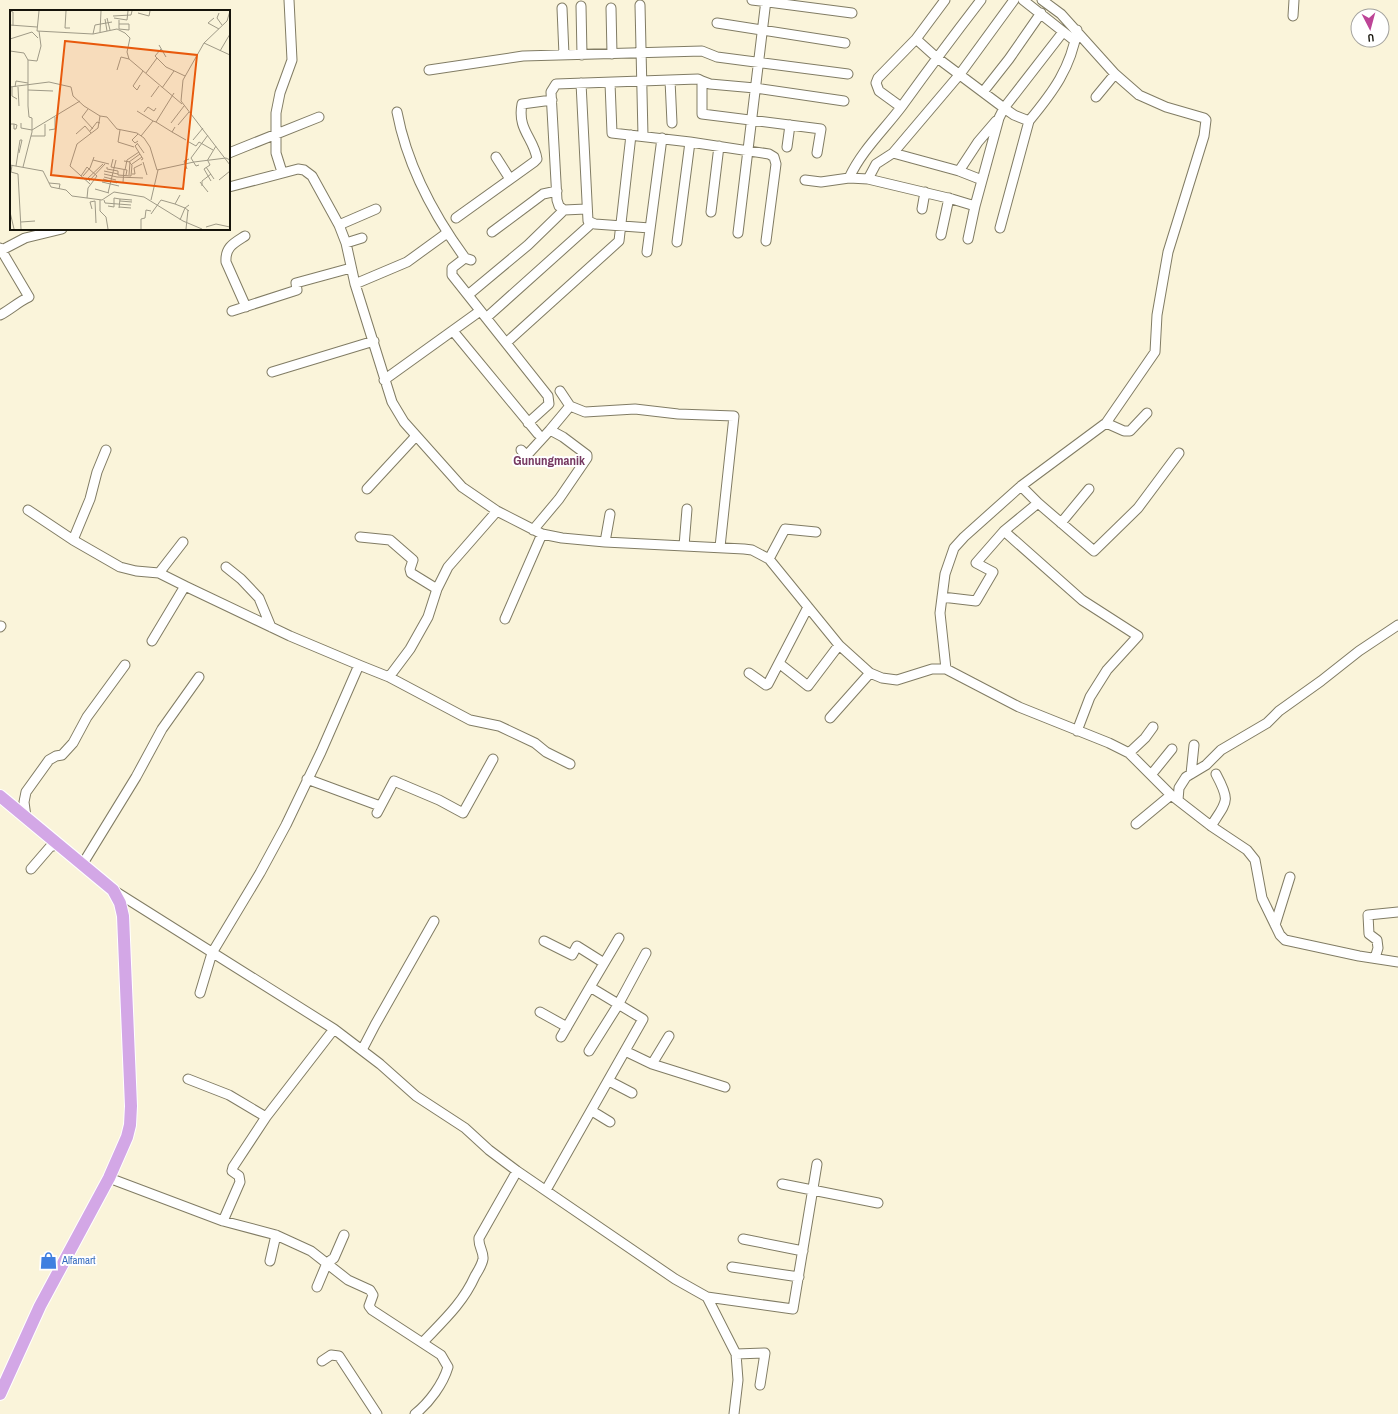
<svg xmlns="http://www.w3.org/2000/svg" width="1398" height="1414" font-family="'Archivo Narrow',sans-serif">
	<rect width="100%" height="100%" fill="#faf4da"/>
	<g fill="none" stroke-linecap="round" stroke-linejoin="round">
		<defs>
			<path id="minor" d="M 752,0 L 852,13
				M 945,0 L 916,39 L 936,57 L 1004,108 L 1014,115 L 1029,121 C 1053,92 1071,68 1077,30
				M 1023,0 L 1075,41
				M 640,5 L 643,136
				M 581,6 L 582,55
				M 562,8 L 564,55
				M 611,8 L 612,54
				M 1293,16 L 1294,0
				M 717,23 L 845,43
				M 429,70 L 523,56 L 702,51 L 717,57 L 848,74
				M 670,80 L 672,123
				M 702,81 L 710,84 L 755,88 L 844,101
				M 581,83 L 588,221 L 595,224 L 650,228
				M 610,83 L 612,133 L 690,142 L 769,154 L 774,157 L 776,164 L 766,241
				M 983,92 L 1009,59 L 1041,13
				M 1096,97 L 1115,74
				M 901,107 L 879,91 L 876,83 L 878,78 L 916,39
				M 397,112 C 407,165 433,214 465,258
				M 787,147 L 790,125
				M 229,153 L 319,117
				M 893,153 L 959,171 L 982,180
				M 496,157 L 510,179
				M 959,171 L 978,142 L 996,121
				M 282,172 L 276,153 L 276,113 L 280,93 L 292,60 L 289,0
				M 849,178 C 862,150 884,130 902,106 C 928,70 954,35 981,0
				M 868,179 L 876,164 L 893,153 L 960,74 L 1014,0
				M 805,180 L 821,182 L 849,178 L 868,179 L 952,199 L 975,206
				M 229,187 L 298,169 L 304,170 L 312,176 L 339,225 L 346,243 L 355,284 L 392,402 L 404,422 L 462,487 L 497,511 L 542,534 L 562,538 L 605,542 L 744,549 L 752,550 L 769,559 L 839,645 L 870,673 L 882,678 L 897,680 L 932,669 L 946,669 L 1019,707 L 1109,743 L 1129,753 L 1171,795 L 1211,826 L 1247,850 L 1255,860 L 1262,898 L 1280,935 L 1285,940 L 1359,956 L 1398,962
				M 586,209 L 564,210 L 559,206 L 557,200 L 551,92 L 556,84 L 698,79 L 702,81 L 702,114 L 821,129 L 817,153
				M 922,209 L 925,192
				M 711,212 L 719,146
				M 456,218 L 534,162 L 537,159 C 534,138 517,130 522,104 L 552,100
				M 339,225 L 376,209
				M 1000,228 L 1029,121
				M 492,232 L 543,194 L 557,191
				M 738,233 L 766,0
				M 941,235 L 949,198
				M 245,236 C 234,243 225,247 226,262 L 246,307
				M 968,239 L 975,206 L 999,118 L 1004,108 L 1063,32
				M 677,242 L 690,142
				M 346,243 L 362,238
				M 0,248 L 29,297 C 18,302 10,310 0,315
				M 0,251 L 25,238 L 62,229
				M 647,252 L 662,138
				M 471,260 L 465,258 L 452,268 L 452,275 L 548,396 L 549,404 L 528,423
				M 355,284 L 407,262 L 447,233
				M 468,295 L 528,245 L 564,210
				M 232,311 L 297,290 L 296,283 L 351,268
				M 486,318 L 592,223
				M 453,331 L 538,434
				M 506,343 L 619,241 L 631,135
				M 272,372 L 374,341
				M 384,380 L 480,311
				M 560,391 L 570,406 L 585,412 L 635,409 L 678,414 L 734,416 L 720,547
				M 1106,423 L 1124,431 L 1130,431 L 1147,413
				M 550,430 L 570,406
				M 521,450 L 525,454 L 528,454 L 550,430 L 563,437 L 587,455 L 587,458 L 559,499 L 533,530
				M 1021,486 L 1038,503 L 1094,551 L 1138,508 L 1179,453
				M 367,489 L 416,436
				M 28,510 L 73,540 L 120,567 L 136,571 L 159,573 L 185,586
				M 1061,523 L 1089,489
				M 1004,531 L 1082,600 L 1138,636 L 1107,670 L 1090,697 L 1077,731
				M 360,537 L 390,540 L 413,560 L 410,569 L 411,573 L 437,589
				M 73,540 L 90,499 L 97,472 L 106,450
				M 605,542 L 610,514
				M 684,546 L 687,509
				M 769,559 L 785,529 L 816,532
				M 226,567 L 241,579 L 259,598 L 271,627
				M 159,573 L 183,542
				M 942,597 L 976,601 L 993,572 L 976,563 L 1004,531 L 1038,503
				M 505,619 L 542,534
				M 0,627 L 1,626
				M 152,641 L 185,586 L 290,636 L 359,665
				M 780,664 L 808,686 L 839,645
				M 946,669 L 940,613 L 945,574 L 954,548 L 964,537 L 1021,486 L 1106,423 L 1155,352 L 1157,315 L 1168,252 L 1204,136 L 1206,120 L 1204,118 L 1166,107 L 1139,95 L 1115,74 L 1061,14 L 1042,0
				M 749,673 L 766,685 L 768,684 L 808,607
				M 389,677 L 470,720 L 499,726 L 535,743 L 546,752 L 570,764
				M 830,718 L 870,673
				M 1129,753 L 1145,738 L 1153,727
				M 1191,774 L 1194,745
				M 1151,775 L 1172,749
				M 307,779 L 380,806
				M 1178,800 L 1179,788 L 1186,777 L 1206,765 L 1221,750 L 1267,723 L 1279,711 L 1321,681 L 1359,651 L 1398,625
				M 377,813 L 394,781 L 439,800 L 463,813 L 493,759
				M 26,817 L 24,802 L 26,792 L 49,760 L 56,756 L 62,755 L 73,743 L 87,717 L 125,665
				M 1136,824 L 1171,795
				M 1211,826 C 1227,801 1231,802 1216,774
				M 82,865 L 136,777 L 162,729 L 199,677
				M 31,869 L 50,847 L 59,844
				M 113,890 L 334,1029 L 380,1064 L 416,1096 L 465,1128 L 489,1150 L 517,1171 L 675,1279 L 707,1297 L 736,1354 L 738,1380 L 734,1414
				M 1275,925 L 1290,877
				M 544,941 L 572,955 L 577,946 L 604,963
				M 1375,958 L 1378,948 L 1377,940 L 1369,934 L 1368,915 L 1398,912
				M 590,987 L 619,938
				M 200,993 L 212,953 L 260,873 L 286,825 L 321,752 L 359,665 L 389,677 L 410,649 L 428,617 L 437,589 L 448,567 L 497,511
				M 540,1012 L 567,1027
				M 362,1050 L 375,1025 L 434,921
				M 589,1051 L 618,1005 L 646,953
				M 625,1051 L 652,1064 L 725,1087
				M 652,1064 L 669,1036
				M 188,1079 L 229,1095 L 266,1117
				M 609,1081 L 632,1093
				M 592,1111 L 610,1122
				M 109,1178 L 223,1221 L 276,1235 L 311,1251 L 348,1280 L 370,1290 L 373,1295 L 369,1306 L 372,1310 L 441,1355 L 448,1367 C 443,1384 429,1403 415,1414
				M 782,1184 L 878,1203
				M 546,1190 L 643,1019 L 590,987 L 561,1037
				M 223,1221 L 240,1182 L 239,1176 L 232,1171 L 233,1167 L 266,1117 L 334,1029
				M 743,1239 L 803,1251
				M 270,1261 L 276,1235
				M 732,1267 L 799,1277
				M 317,1287 L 327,1263 L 334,1258 L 344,1235
				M 707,1297 L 793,1309 L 817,1164
				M 423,1342 C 443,1321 463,1303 475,1276 C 478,1271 482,1265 483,1259 C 484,1252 478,1246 479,1238 L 517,1171
				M 736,1354 L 765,1353 L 760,1385
				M 322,1361 L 331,1355 L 339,1356 L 377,1414"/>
			<path id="major" d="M 0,796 L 113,890 L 120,903 L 123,916 L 131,1106 L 130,1125 L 127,1137 L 109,1178 L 40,1306 L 0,1394"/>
		</defs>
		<!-- minor casing -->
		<use href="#minor" stroke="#817c64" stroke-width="11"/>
		<!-- major casing -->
		<use href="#major" stroke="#fff" stroke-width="14"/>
		<!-- minor -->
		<use href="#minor" stroke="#fff" stroke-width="9"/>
		<!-- major -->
		<use href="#major" stroke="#d3a7e6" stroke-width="12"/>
	</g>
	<!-- icons -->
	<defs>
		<symbol id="shop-bare" viewBox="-9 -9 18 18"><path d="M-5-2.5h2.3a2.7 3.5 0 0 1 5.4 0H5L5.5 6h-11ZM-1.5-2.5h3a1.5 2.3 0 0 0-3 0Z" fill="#3f7fe0" stroke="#fff" stroke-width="2.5" paint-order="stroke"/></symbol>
	</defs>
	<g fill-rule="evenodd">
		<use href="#shop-bare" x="36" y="1248" width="25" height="25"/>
	</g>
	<g text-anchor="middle" stroke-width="4" stroke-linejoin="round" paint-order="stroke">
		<!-- shop labels -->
		<g font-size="11" fill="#366cbe" stroke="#fff" text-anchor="start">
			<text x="62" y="1264">Alfamart</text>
		</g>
		<!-- quarter labels -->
		<g font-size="13" font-weight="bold" fill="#763961" stroke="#fff">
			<text x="549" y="465">Gunungmanik</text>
		</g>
	</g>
	<!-- overview -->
	<g transform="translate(10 10)">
		<rect width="220" height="220" fill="#faf4da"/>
		<path fill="none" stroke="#9f9a87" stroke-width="1" d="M 0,1 L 3,2 L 3,16M 29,1 L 27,21 L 83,24 L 107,19 L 115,23 L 120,28 L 117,42 L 119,49 L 172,94M 56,1 L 55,18 L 60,18M 220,1 L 217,11 L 194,33 L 173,70 L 171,91 L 220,155M 128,3 L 139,6 L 140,1M 209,3 L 207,8 L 212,15M 103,6 L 121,5 L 122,1M 97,8 L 100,20M 104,8 L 117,10 L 118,1M 204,8 L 198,13 L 209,19M 95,9 L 97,21M 109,14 L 119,14 L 119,20 L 109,19 L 109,10M 0,15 L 27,17M 90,22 L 91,1M 83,24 L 85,15 L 102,12M 0,29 L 22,22 L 28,28M 194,33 L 220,45M 149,35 L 156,47M 151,39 L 145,46 L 156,57 L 175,66M 0,41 L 14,43 L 18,50 L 27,51 L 31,36 L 29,21M 210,41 L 220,24M 107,60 L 111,47 L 119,49M 136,63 L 147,48M 130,75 L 127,80 L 123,76 L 133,61M 0,77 L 39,72 L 61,77 L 63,86 L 74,96 L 90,106 L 97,107 L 107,119 L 127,123 L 134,128 L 140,137 L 147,160 L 184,152 L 216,148 L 220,150M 2,77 L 2,86 L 7,89M 5,77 L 6,71 L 18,73M 8,77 L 9,96M 152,78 L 164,61M 18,80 L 43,81M 141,87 L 149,76M 78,99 L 72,107 L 83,119M 127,101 L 143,111M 134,102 L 138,97 L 144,101 L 146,98M 146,112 L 162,122 L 165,117M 11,113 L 11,118 L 22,120M 161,113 L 174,96M 0,114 L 4,114 L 7,115 L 6,119 L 4,119 L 4,114M 168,115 L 179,102M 22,120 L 70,91M 39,120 L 45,119 L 45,107M 110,120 L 108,132 L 124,137M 80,121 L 87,112 L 90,113M 162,122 L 176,130M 66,124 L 75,116 L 81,123M 128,124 L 122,130 L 125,133 L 128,131M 21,126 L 35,126 L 35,114M 131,126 L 143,111 L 146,112 L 164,83M 183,130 L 193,118M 179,132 L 186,136 L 189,132 L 203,140M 127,133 L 134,143M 127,134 L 125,136 L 133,149 L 131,150M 9,143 L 12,130M 103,149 L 101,157 L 117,160 L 116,165M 83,150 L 99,154M 114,151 L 120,152 L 119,165M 197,151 L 206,136M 198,151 L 200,155 L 194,159 L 201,171M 119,152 L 130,144M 133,152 L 137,165M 122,154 L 132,147M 0,155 L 33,161 L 41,177 L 56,180 L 62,186 L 92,190 L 104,182 L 134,187 L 173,211 L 192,219M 2,155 L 1,162 L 8,164 L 11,219M 189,155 L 186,156 L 181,148 L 198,125M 6,156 L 10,130 L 12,130M 13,157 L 22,122 L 22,108 L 19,107 L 18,96 L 18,50M 97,157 L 97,159 L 108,161 L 108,165 L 121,166 L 122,155 L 120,153M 196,157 L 204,169M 177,159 L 174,151 L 179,149M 115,160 L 117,150 L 129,142M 94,161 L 108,164M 94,164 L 107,167 L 133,168M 122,164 L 125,164 L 124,158 L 132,154M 71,166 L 77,157 L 79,159M 73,166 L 80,158 L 84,147M 94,167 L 106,170M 93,169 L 107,173M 76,170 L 93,154M 209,170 L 220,161M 79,171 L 95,154M 92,172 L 109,176M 113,172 L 114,160M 190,172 L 198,182M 39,173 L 50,174 L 49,179M 80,174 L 60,156 L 67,134 L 88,118 L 90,106M 192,176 L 192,171 L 201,164M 85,179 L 99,183M 98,183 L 106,150M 77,188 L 78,178 L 87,166 L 79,159M 110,189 L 122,190M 90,190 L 90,201 L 96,207 L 98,219M 94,190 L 95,193 L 121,195M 141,190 L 148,160M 85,191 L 86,213M 110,191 L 122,192M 165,194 L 175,198 L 179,195M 98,196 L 104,197 L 104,188 L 110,189 L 109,198M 109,197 L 121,198M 82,199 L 80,192 L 85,191M 0,202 L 4,219M 141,204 L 151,190 L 165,194 L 170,185M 170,210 L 175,198 L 179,201M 11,212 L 25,211M 196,217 L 206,214 L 220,217M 131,219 L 131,209 L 135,208 L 136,200 L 141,201M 176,219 L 178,200"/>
		<path fill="#e8590c" fill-opacity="0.15" stroke="#e8590c" stroke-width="2" d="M 55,31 L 187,45 L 173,179 L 41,165 Z"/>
		<rect width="220" height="220" fill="none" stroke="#16140b" stroke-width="2"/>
	</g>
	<!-- north arrow -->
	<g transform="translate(1370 28) rotate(174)"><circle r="19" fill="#ffffff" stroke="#a2a19d"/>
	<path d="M0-3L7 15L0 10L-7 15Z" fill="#bd4497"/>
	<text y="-6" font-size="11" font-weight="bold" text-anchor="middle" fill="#16140b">U</text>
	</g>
</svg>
